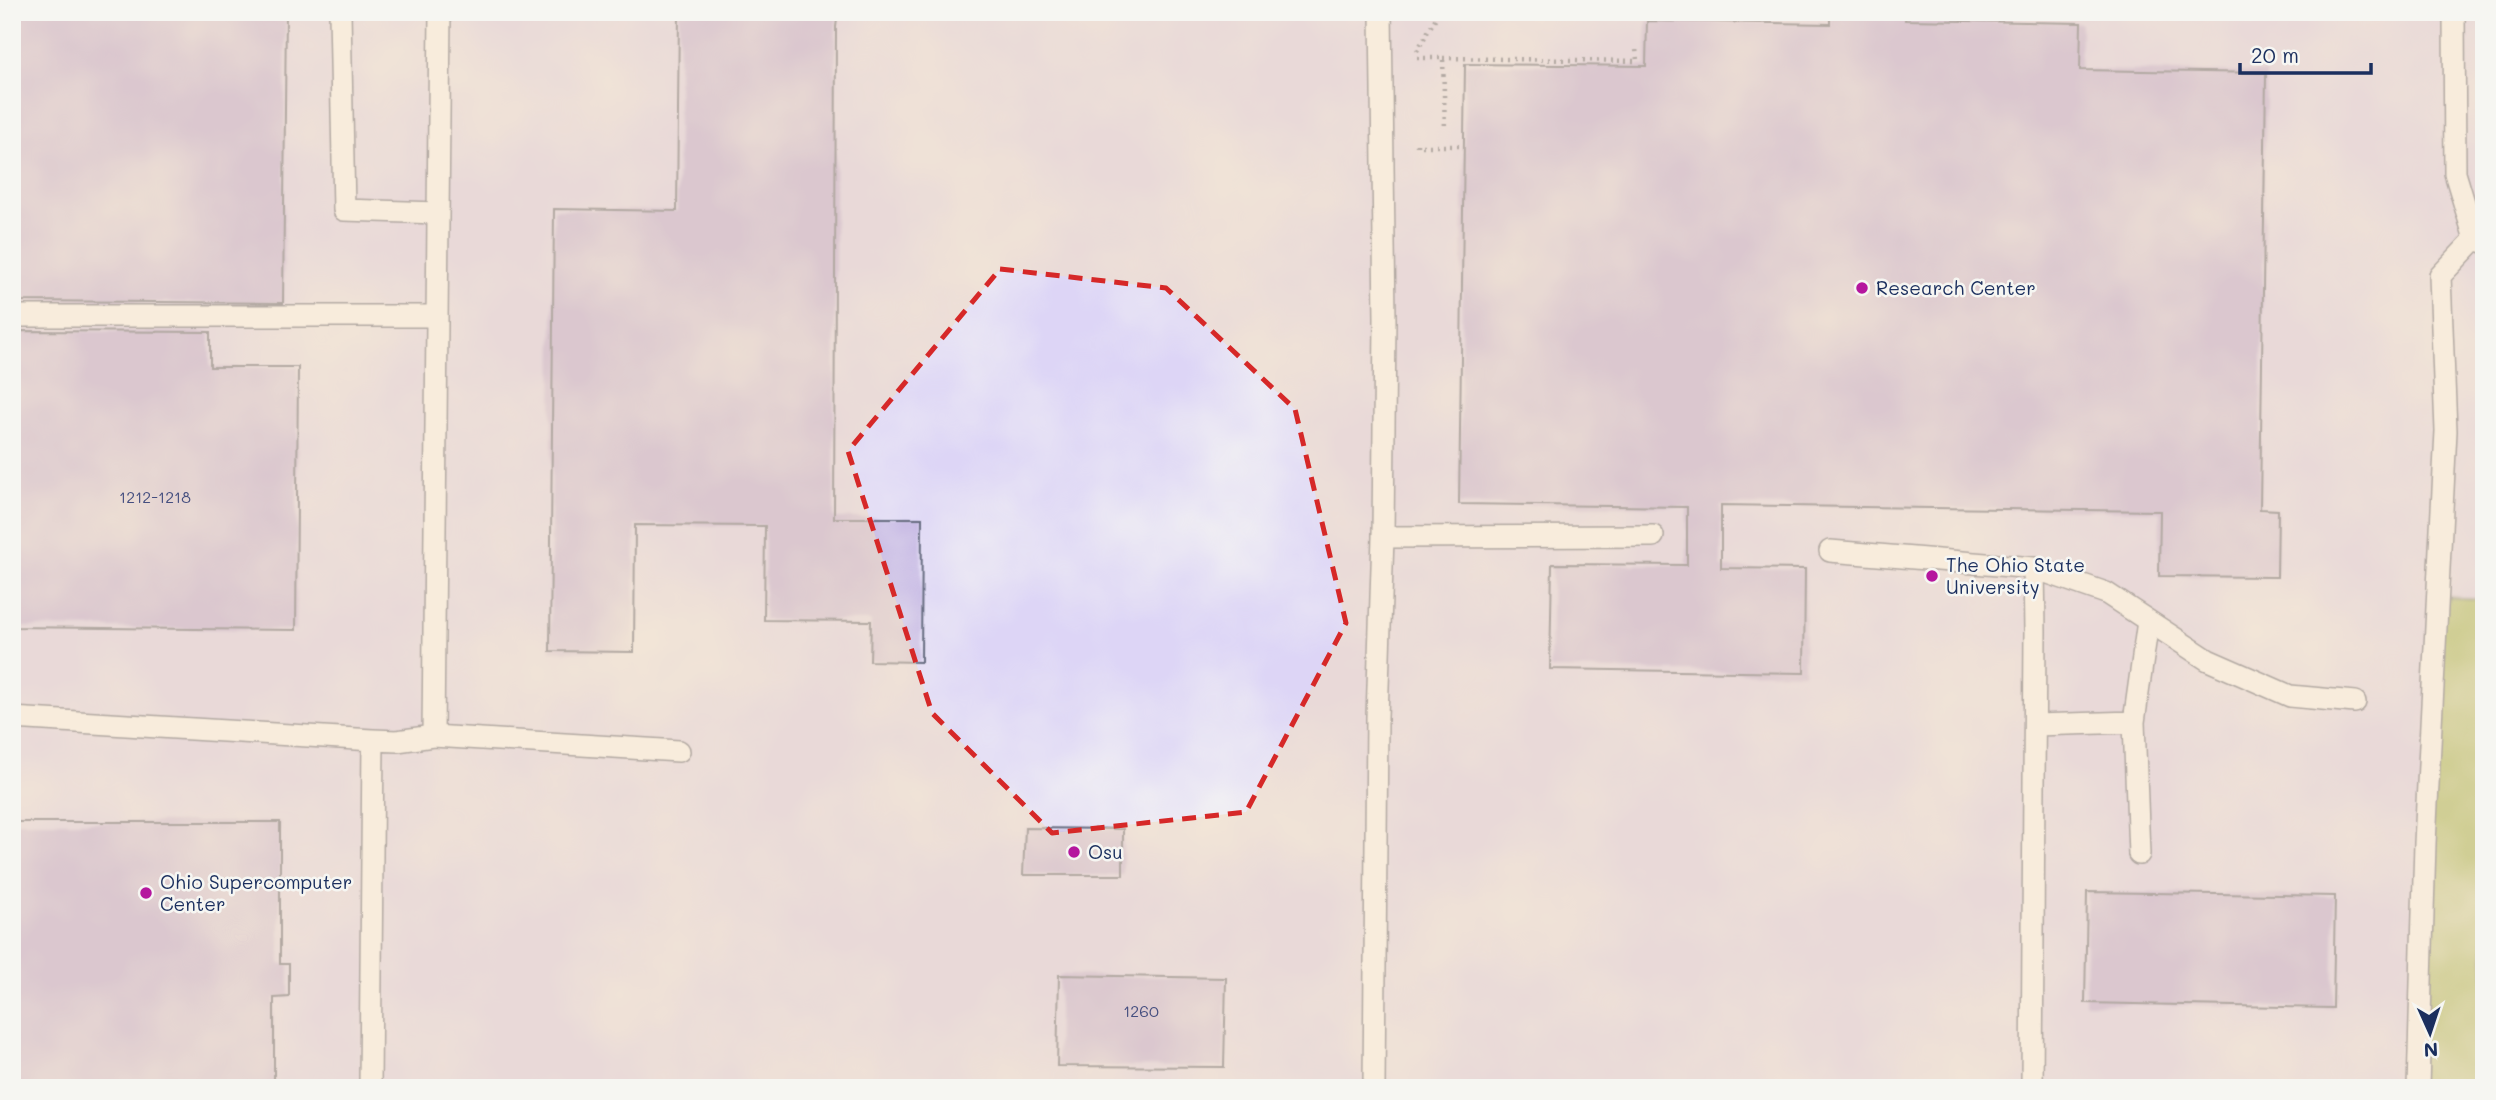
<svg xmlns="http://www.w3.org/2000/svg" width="2496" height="1100" font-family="Mali,sans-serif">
	<rect width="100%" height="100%" fill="#f6f6f2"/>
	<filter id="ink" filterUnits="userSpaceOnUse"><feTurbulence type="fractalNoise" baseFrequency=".0143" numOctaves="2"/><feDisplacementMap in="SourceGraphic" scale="14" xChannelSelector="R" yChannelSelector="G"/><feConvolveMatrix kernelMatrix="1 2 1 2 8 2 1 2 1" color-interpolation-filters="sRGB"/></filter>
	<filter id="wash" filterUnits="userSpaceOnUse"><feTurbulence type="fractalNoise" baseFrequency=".00686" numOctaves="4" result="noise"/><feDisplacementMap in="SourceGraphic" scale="28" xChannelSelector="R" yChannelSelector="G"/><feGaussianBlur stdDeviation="1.57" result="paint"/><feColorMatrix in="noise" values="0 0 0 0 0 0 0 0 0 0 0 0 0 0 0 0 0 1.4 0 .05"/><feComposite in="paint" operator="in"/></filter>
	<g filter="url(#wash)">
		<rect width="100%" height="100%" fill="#f2ddbf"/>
		<!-- built -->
		<path fill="#ddd5f6" d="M 12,12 L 2484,12 L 2484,1088 L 12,1088 Z"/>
		<!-- green -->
		<path fill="#a7bd62" stroke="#617660" stroke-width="2" d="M 2438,597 L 2484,599 L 2484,1088 L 2418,1088 Z"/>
		<g id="blocks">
			<!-- building -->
			<path fill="#beade2" d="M 12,12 L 286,12 L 283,303 L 12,301 Z
				M 679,12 L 838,12 L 836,27 L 834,518 L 922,518 L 921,662 L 870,661 L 871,621 L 764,620 L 765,526 L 635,525 L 634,652 L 550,651 L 554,209 L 677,211 Z
				M 1830,12 L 1906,12 L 1905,20 L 2081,23 L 2080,70 L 2266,73 L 2260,509 L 2278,510 L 2277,577 L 2159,576 L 2160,511 L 1721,505 L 1721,568 L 1805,569 L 1804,673 L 1550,669 L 1552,564 L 1687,565 L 1687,507 L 1459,504 L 1465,64 L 1646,66 L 1647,21 L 1830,24 Z
				M 12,331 L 210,332 L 210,367 L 298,367 L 296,630 L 12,627 Z
				M 12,822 L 280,822 L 280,964 L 289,964 L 289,997 L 274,998 L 274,1088 L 12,1088 Z
				M 1025,828 L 1123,829 L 1123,875 L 1023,875 Z
				M 2087,892 L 2335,896 L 2333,1008 L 2085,1003 Z
				M 1059,975 L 1226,978 L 1224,1067 L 1057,1066 Z"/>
		</g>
	</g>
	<g filter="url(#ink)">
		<use href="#blocks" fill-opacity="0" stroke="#666c80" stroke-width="2"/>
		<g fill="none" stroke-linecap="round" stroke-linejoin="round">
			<defs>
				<path id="lane" d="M 340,12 L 344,210 L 438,213
					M 2454,12 L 2455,173 L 2475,239 L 2484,242
					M 12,316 L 437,316
					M 1383,537 L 1653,536
					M 1830,551 L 2034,568 L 2035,631 L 2032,1088
					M 2034,568 L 2106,593 L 2208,660 L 2290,696 L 2355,702
					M 12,718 L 373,740 L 397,741 L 433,736 L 440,12
					M 2035,725 L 2134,722
					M 433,736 L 679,751
					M 2139,854 L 2134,722 L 2148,621
					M 370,1086 L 373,740
					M 1374,1088 L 1377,717 L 1383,537 L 1385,319 L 1381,12
					M 2418,1088 L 2425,843 L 2446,431 L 2440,276 L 2475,239"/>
			</defs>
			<!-- lane casing -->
			<use href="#lane" stroke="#666c80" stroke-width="24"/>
			<!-- path -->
			<path stroke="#666c80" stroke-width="4.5" stroke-dasharray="2 5" stroke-linecap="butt" d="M 1417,51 L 1439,12
				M 1417,58 L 1443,58 L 1445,130
				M 1443,58 L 1637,61 L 1636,48
				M 1417,144 L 1417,146 L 1460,146"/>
			<!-- lane -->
			<use href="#lane" stroke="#fff" stroke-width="21"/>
		</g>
	</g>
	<!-- marked area -->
	<path d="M0 0H2496V1100H0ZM 1000,269 L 1166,288 L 1295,409 L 1346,623 L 1246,812 L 1052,833 L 932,713 L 848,451 Z" fill="#f2ddbf" fill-opacity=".55" fill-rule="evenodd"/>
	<path fill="none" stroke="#d62828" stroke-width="5" stroke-dasharray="14 9" stroke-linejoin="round" d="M 1000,269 L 1166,288 L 1295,409 L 1346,623 L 1246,812 L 1052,833 L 932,713 L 848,451 Z"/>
	<!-- markers -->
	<g fill="#b5179e" stroke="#f6f6f2" stroke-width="2.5">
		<circle cx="1862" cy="288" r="7"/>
		<circle cx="1932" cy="576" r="7"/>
		<circle cx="1074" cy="852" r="7"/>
		<circle cx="146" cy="893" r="7"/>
	</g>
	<g text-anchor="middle" stroke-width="5" stroke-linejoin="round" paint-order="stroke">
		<!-- number labels -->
		<g font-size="16" fill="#444e7f">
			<text x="155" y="503">1212-1218</text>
			<text x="1141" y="1017">1260</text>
		</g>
		<!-- poi labels -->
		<g font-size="19" fill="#1b2f5e" stroke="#f6f6f2" text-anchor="start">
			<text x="1876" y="295">Research Center</text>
			<text x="1946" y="572">The Ohio State<tspan x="1946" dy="22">University</tspan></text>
			<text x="1088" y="859">Osu</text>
			<text x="160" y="889">Ohio Supercomputer<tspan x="160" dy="22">Center</tspan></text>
		</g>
	</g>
	<!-- margin -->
	<rect width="2496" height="1100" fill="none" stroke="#f6f6f2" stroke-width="42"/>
	<!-- north arrow -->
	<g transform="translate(2430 1033) rotate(177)" stroke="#f6f6f2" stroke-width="5" paint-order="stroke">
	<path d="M0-5L12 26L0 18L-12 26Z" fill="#1b2f5e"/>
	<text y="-10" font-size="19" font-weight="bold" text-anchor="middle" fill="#1b2f5e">N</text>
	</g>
	<!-- scale -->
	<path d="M2240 63v10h131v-10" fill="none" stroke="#1b2f5e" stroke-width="3.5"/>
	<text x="2251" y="63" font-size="21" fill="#1b2f5e" stroke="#f6f6f2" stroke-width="5" paint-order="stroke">20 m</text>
</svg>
